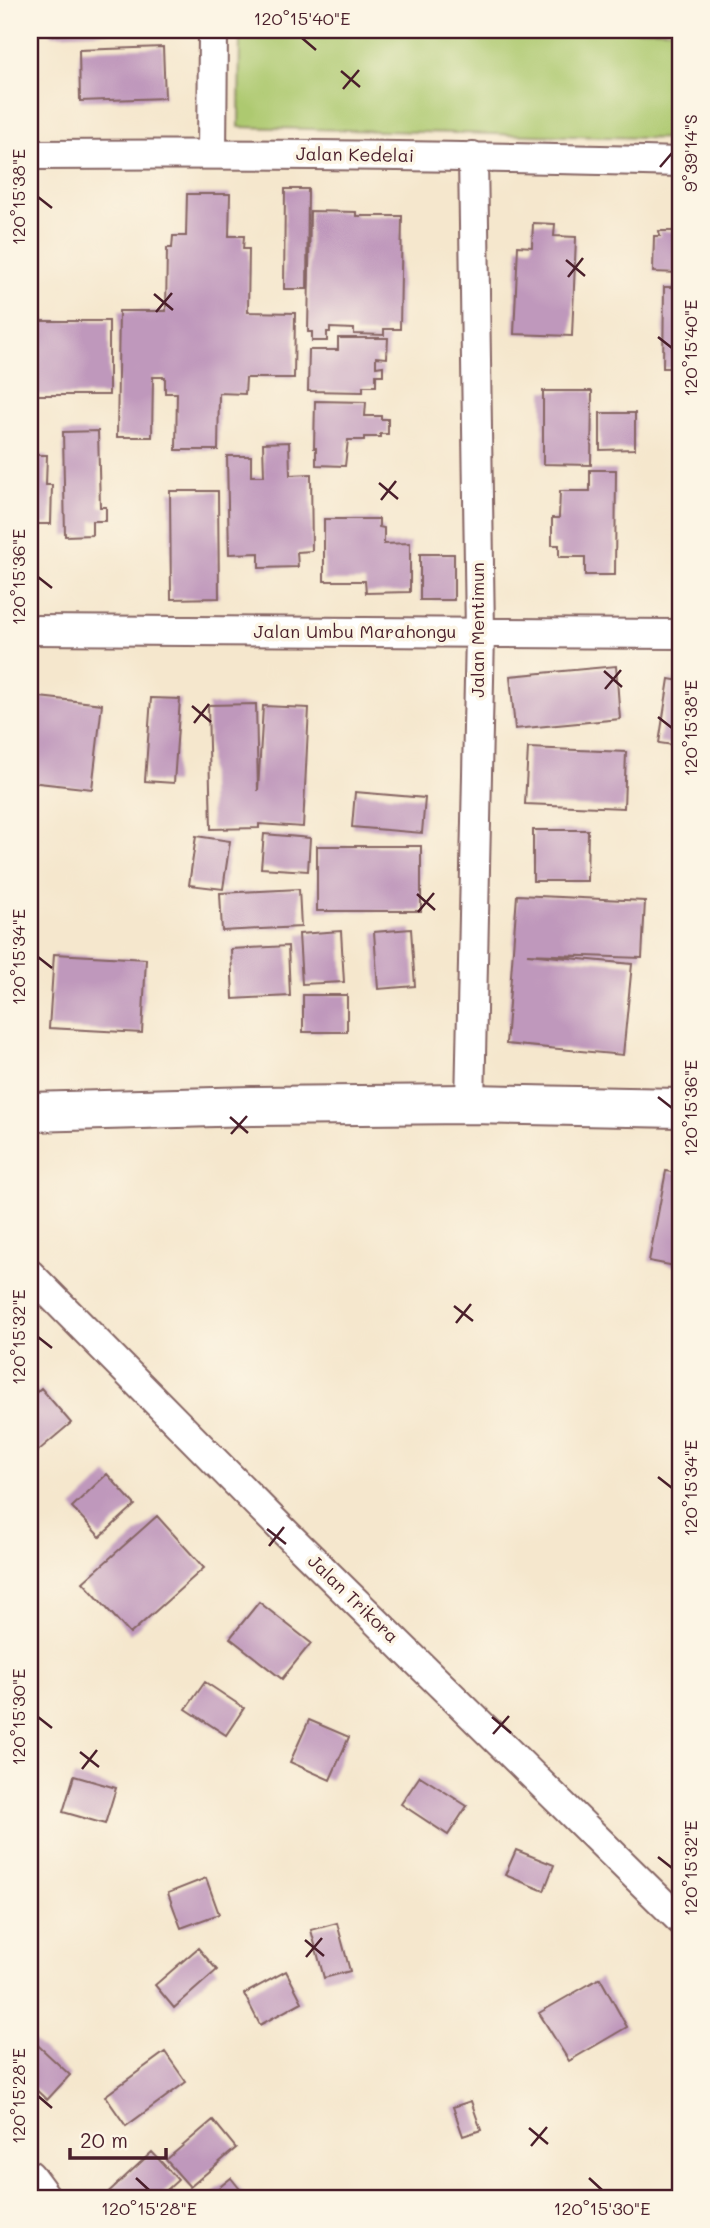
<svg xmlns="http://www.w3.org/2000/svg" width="710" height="2228" font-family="Mali,sans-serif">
	<rect width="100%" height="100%" fill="#fcf5e5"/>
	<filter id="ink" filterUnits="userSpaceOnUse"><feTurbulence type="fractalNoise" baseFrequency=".0143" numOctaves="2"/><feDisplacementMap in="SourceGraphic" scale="14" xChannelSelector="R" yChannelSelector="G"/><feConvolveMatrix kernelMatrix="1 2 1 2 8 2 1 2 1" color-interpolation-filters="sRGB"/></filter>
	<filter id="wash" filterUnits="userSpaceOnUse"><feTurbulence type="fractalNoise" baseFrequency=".00686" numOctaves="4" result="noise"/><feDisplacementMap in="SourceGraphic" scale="28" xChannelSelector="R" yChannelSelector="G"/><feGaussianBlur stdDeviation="1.57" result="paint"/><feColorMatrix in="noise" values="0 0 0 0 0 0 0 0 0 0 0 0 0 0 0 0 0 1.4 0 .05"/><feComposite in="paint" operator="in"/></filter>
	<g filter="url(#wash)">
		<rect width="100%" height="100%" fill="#f5e7cd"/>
		<!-- green -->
		<path fill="#adc96f" stroke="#7c744d" stroke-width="2" d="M 240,30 L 680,30 L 679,139 L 239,127 Z"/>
		<g id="blocks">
			<!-- building -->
			<path fill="#bf98bc" d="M 50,30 L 110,30 L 110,32 L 51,35 Z
				M 163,47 L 165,98 L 80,101 L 79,50 Z
				M 285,189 L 308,189 L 307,289 L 284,289 Z
				M 187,194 L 230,194 L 229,236 L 244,236 L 243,249 L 249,249 L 248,312 L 295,313 L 294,378 L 246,378 L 245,394 L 219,393 L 218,450 L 176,450 L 177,393 L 165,393 L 165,377 L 153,377 L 152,437 L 117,437 L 119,311 L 166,311 L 167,248 L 172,248 L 173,236 L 186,236 Z
				M 310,211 L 356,212 L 356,216 L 402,216 L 400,329 L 384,329 L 384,335 L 354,334 L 354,329 L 330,328 L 330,332 L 327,332 L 327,341 L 312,341 L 312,332 L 308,332 Z
				M 533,223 L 555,224 L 554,236 L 576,237 L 572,336 L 514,334 L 518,246 L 532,247 Z
				M 659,231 L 680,231 L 680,273 L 653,272 L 654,236 L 660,236 Z
				M 664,287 L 680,287 L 680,368 L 663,368 Z
				M 30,321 L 109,321 L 109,395 L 30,395 Z
				M 338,338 L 388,338 L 387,358 L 376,357 L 376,367 L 383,366 L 383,375 L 376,375 L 376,386 L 363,386 L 363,392 L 308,391 L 309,350 L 338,350 Z
				M 543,391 L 592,391 L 591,465 L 543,464 Z
				M 315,401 L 366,402 L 365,416 L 381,416 L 381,419 L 388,419 L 388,434 L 380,434 L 380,437 L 364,437 L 364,440 L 348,440 L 345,466 L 316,465 L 316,448 L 314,448 Z
				M 600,413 L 635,413 L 635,449 L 600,450 Z
				M 98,431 L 100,507 L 106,507 L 106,521 L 92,521 L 92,535 L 65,536 L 63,432 Z
				M 289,442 L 290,475 L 311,474 L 312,551 L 297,552 L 298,567 L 259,568 L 259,553 L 229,554 L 227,456 L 251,456 L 251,476 L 264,476 L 263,443 Z
				M 30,455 L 47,455 L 46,485 L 52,485 L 51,524 L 30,524 Z
				M 590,470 L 616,470 L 615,575 L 585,575 L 585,557 L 559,557 L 559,545 L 552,545 L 552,518 L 559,518 L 560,491 L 590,491 Z
				M 170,491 L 218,491 L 219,598 L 171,599 Z
				M 324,519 L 379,519 L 379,527 L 384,528 L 384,544 L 410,543 L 410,592 L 366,593 L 365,581 L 324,581 Z
				M 420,554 L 454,554 L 454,600 L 420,600 Z
				M 616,666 L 620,719 L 515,729 L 510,676 Z
				M 669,679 L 680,681 L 680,746 L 659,743 Z
				M 39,697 L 102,704 L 92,789 L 30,782 Z
				M 151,698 L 180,699 L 174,783 L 145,781 Z
				M 256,704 L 258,791 L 263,706 L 309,708 L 303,827 L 259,824 L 259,828 L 211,829 L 208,705 Z
				M 528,748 L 626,752 L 624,808 L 525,804 Z
				M 355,792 L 425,798 L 422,833 L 352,827 Z
				M 533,830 L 588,830 L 587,881 L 533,881 Z
				M 264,834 L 310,838 L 308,871 L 261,868 Z
				M 196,836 L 230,841 L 223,889 L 189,885 Z
				M 317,846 L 421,846 L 421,911 L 317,911 Z
				M 299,889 L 301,927 L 222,931 L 220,893 Z
				M 517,895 L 645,901 L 642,958 L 527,954 L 632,964 L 623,1055 L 506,1044 Z
				M 411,929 L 415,986 L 378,989 L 374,932 Z
				M 341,931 L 344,982 L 302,984 L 299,934 Z
				M 288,946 L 290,996 L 233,999 L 231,949 Z
				M 54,954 L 146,959 L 142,1033 L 49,1028 Z
				M 303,995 L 347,995 L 347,1032 L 303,1032 Z
				M 666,1171 L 680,1174 L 680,1267 L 649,1261 Z
				M 41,1388 L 71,1423 L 32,1456 L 30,1454 L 30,1398 Z
				M 107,1474 L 135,1505 L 100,1537 L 72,1507 Z
				M 157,1516 L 204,1568 L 130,1634 L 83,1582 Z
				M 259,1602 L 311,1643 L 282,1679 L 230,1638 Z
				M 205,1682 L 244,1708 L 226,1735 L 186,1709 Z
				M 309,1720 L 349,1737 L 330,1780 L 290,1762 Z
				M 74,1776 L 116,1788 L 105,1824 L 63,1812 Z
				M 420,1776 L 467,1806 L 448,1835 L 401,1804 Z
				M 516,1850 L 554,1865 L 544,1891 L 505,1875 Z
				M 206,1878 L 219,1914 L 181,1928 L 168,1893 Z
				M 337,1923 L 350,1971 L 324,1978 L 311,1930 Z
				M 198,1948 L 217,1970 L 174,2008 L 155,1985 Z
				M 286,1971 L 302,2002 L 260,2025 L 244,1994 Z
				M 600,1978 L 627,2027 L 569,2061 L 539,2013 Z
				M 30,2038 L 70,2075 L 47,2100 L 30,2084 Z
				M 165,2052 L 186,2082 L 126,2126 L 105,2096 Z
				M 471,2101 L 481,2130 L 463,2136 L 453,2107 Z
				M 213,2120 L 236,2148 L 190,2187 L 166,2160 Z
				M 152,2152 L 178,2180 L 158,2198 L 102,2198 Z
				M 231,2178 L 247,2198 L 206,2198 Z"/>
		</g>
	</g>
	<g filter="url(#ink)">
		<use href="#blocks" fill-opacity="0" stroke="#866564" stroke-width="2"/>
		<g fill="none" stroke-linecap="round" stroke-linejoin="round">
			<defs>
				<path id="street" d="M 212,154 L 213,30
					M 30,155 C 247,153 463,156 680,162
					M 30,630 L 680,634
					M 470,1104 L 480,633 L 473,156
					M 30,1274 L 285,1532 L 680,1920
					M 30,2175 L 47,2198"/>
				<path id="secondary" d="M 30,1112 L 252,1106 L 470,1104 L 680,1108"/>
			</defs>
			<!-- street casing -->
			<use href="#street" stroke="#866564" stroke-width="32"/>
			<!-- secondary casing -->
			<use href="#secondary" stroke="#866564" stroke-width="42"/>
			<!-- street -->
			<use href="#street" stroke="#fff" stroke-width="28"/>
			<!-- secondary -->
			<use href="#secondary" stroke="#fff" stroke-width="38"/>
		</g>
	</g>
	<!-- ticks -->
	<path fill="none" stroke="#4a1f2b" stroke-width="2.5" d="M 302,38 L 316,50M 341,71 L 360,87M 343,89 L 359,70M 660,167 L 672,153M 38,197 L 52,208M 566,260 L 585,276M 568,277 L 583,258M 154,294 L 173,310M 156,312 L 172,293M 658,337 L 672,348M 379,483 L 398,499M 381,500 L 396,481M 38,577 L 52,588M 604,671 L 622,687M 605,689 L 621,670M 192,706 L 211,722M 658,717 L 672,728M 194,723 L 209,704M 417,894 L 435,910M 418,912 L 434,893M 38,957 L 52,968M 658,1097 L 672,1108M 230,1117 L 248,1133M 231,1134 L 247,1116M 454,1306 L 473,1321M 456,1323 L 471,1304M 38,1337 L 52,1348M 658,1477 L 672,1488M 267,1529 L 286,1544M 269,1546 L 284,1527M 38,1717 L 52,1728M 492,1717 L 511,1733M 493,1734 L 509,1716M 80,1752 L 99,1767M 82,1769 L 97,1750M 658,1857 L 672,1868M 305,1940 L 324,1956M 306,1957 L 322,1938M 38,2096 L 52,2108M 529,2128 L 548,2144M 531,2146 L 547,2127M 136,2178 L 149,2190M 589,2178 L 602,2190"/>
	<g text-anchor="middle" stroke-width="7" stroke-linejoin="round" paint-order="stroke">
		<!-- street labels -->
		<g font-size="18" fill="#4a1f2b" stroke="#fcf5e5">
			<text transform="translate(355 155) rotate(1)" y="6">Jalan Kedelai</text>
			<text transform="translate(478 630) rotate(-90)" y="6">Jalan Mentimun</text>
			<text x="355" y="638">Jalan Umbu Marahongu</text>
			<text transform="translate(353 1599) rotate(44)" y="6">Jalan Trikora</text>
		</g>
	</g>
	<!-- margin -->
	<rect width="710" height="2228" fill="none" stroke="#fcf5e5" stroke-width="77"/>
	<!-- scale -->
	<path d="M70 2148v10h96v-10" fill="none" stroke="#4a1f2b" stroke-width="3.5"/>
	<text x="80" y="2148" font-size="21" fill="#4a1f2b" stroke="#fcf5e5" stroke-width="5" paint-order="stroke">20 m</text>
	<rect x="38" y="38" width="634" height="2152" fill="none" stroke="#4a1f2b" stroke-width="2.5"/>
	<g font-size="18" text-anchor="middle" fill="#4a1f2b">
		<text x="302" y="25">120°15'40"E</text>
		<text transform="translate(691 153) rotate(-90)" y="6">9°39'14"S</text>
		<text transform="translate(19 197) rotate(-90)" y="6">120°15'38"E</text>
		<text transform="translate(691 348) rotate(-90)" y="6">120°15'40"E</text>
		<text transform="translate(19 577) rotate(-90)" y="6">120°15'36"E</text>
		<text transform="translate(691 728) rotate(-90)" y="6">120°15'38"E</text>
		<text transform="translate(19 957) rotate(-90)" y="6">120°15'34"E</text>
		<text transform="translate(691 1108) rotate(-90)" y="6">120°15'36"E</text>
		<text transform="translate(19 1337) rotate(-90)" y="6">120°15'32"E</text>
		<text transform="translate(691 1488) rotate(-90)" y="6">120°15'34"E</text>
		<text transform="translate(19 1717) rotate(-90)" y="6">120°15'30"E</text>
		<text transform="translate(691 1868) rotate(-90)" y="6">120°15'32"E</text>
		<text transform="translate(19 2096) rotate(-90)" y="6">120°15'28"E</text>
		<text x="149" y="2215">120°15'28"E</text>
		<text x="602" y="2215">120°15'30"E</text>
	</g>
</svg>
